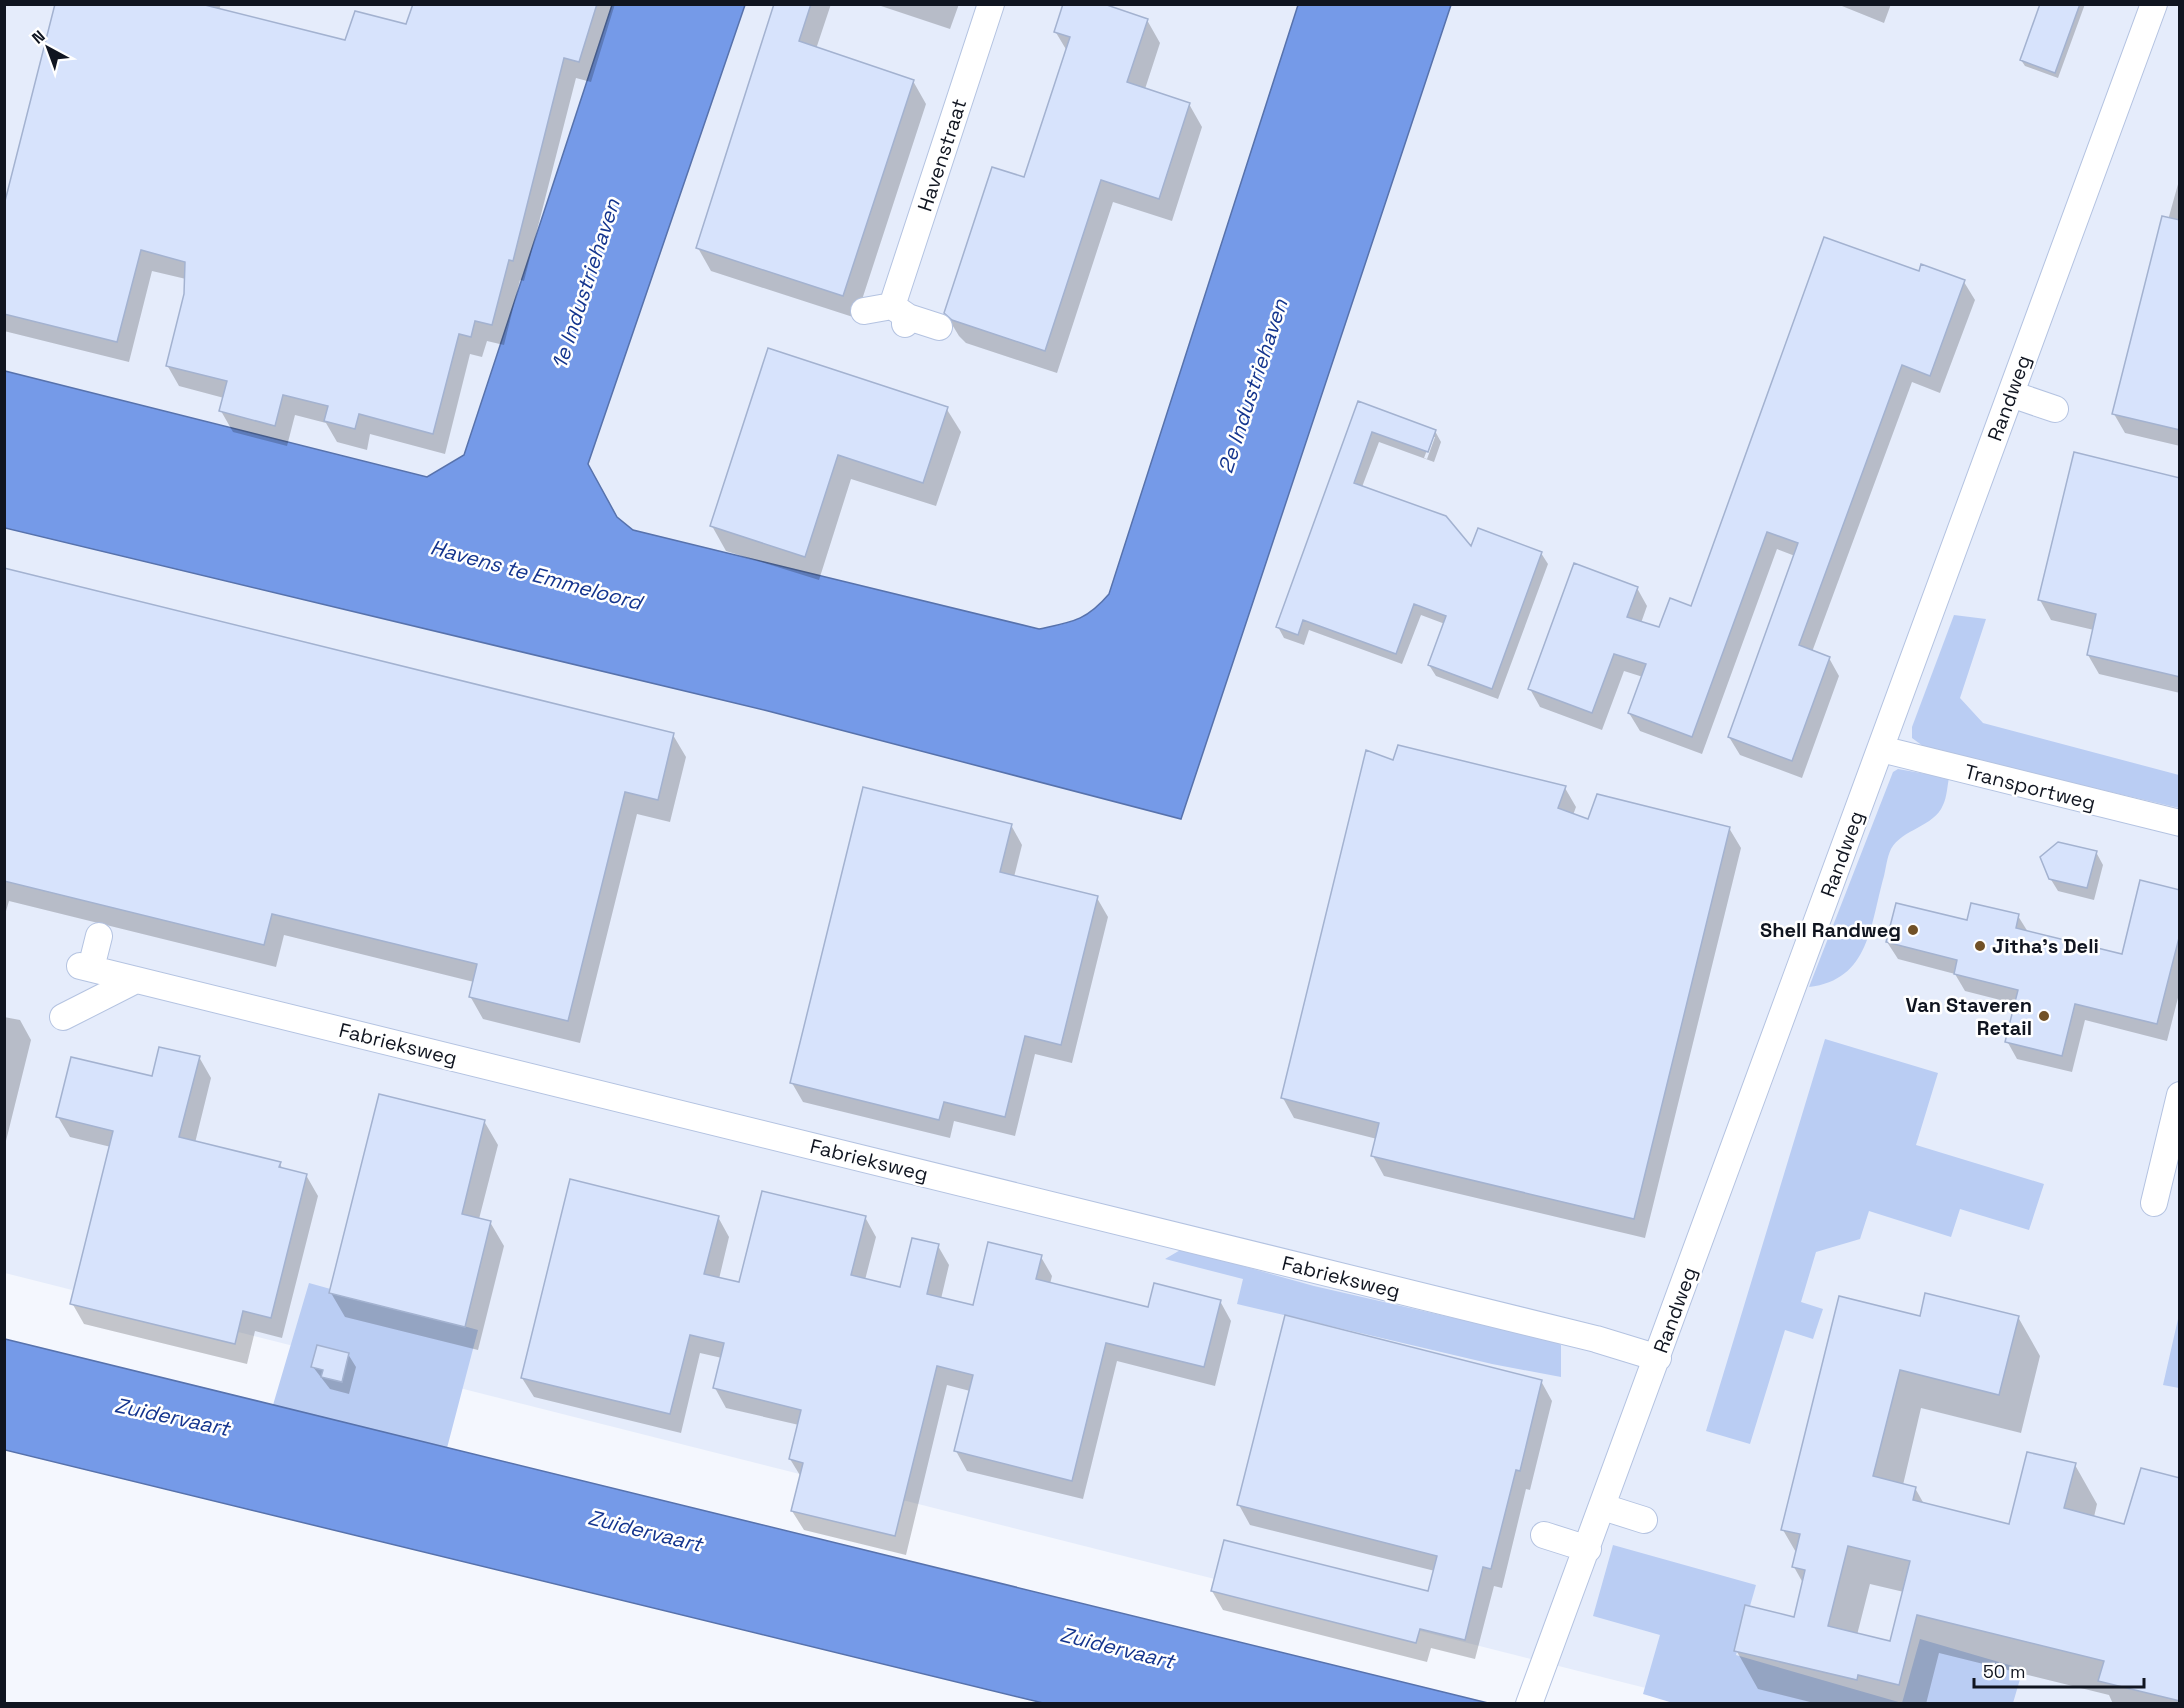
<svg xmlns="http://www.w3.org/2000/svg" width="2184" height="1708" font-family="'Space Grotesk',sans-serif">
	<rect width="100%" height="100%" fill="#f4f7fe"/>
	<!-- built -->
	<path fill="#e5ecfb" d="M 4,5 L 2179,5 L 2179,1703 L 1705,1703 L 5,1273 Z"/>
	<!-- green -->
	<path fill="#bacdf3" d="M 1954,615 L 1986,619 L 1960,698 L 1983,723 L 2179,775 L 2179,808 L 1927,749 L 1912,738 L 1912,727 Z
		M 1898,769 L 1949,778 C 1947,787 1947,797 1943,805 C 1934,827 1902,829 1891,849 C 1887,857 1886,868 1884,876 C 1870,925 1870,980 1809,987 L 1893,772 Z
		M 1825,1039 L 1938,1073 L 1916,1145 L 2044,1184 L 2029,1230 L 1960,1209 L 1951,1237 L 1869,1211 L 1860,1239 L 1816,1252 L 1801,1302 L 1823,1309 L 1813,1339 L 1785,1330 L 1750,1444 L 1706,1431 Z
		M 1182,1249 L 1314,1286 L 1555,1341 L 1561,1345 L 1561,1377 L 1492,1364 L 1237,1304 L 1243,1279 L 1165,1259 Z
		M 309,1283 L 478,1330 L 447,1448 L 273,1405 Z
		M 2178,1319 L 2180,1320 L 2179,1388 L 2163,1385 Z
		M 1613,1545 L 1756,1585 L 1736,1655 L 1902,1703 L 1920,1639 L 2023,1669 L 2013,1703 L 1673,1703 L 1643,1694 L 1660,1635 L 1593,1616 Z"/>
	<!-- water -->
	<path fill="#759ae8" stroke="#5772ac" stroke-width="1.5" d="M 612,5 L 745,5 L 588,464 L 617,517 L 633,530 L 1039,629 C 1072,622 1086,621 1109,594 L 1298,5 L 1451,5 L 1181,819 L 768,711 L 5,528 L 5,371 L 427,477 L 464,455 Z
		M 5,1339 L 1488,1703 L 1043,1703 L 5,1450 Z"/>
	<!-- shadow -->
	<path fill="#0003" fill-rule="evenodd" d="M 55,4 L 221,4 L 219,10 L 346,42 L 407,26 L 414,4 L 615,4 L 591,82 L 576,78 L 524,281 L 520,280 L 504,345 L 487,341 L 482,357 L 470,354 L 445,454 L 370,434 L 367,450 L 337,442 L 326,423 L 295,415 L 287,446 L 233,432 L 221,411 L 224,398 L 179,386 L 167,365 L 185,295 L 186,279 L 152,271 L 129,362 L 4,331 L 4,210 Z
		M 775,4 L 831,4 L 816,49 L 913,81 L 926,104 L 856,318 L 711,271 L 698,248 Z
		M 875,4 L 959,4 L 950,29 Z
		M 1837,4 L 1891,4 L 1884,23 Z
		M 2042,4 L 2085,4 L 2058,78 L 2025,66 L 2021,60 Z
		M 1147,20 L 1160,43 L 1145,89 L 1189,104 L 1202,127 L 1172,221 L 1113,202 L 1057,373 L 966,343 L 959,336 L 945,313 L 1025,179 L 1067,51 L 1055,31 Z
		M 2180,177 L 2180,446 L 2125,433 L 2114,414 Z
		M 1920,273 L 1964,282 L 1975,300 L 1940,393 L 1912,382 L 1812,652 L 1829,658 L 1839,676 L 1802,778 L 1740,755 L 1729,737 L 1795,556 L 1777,549 L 1702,754 L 1640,731 L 1629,713 L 1643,677 L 1624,671 L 1602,730 L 1540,707 L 1530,689 L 1637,588 L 1647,606 L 1641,623 L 1660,629 L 1692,608 Z
		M 769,350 L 946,408 L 961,432 L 936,506 L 851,479 L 819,580 L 726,551 L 712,526 Z
		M 1359,403 L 1435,431 L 1441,442 L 1434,462 L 1379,442 L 1362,487 L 1472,549 L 1541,553 L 1548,564 L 1498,699 L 1436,676 L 1429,665 L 1445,624 L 1421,615 L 1402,664 L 1309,630 L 1304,645 L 1284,638 L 1278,627 ZM 1432,437 L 1435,437 L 1427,459 L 1424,458 Z
		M 2180,480 L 2180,693 L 2099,674 L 2088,655 L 2094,630 L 2051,620 L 2040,600 Z
		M 4,569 L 673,735 L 686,757 L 670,822 L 637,814 L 580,1043 L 483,1019 L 470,996 L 474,982 L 284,935 L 276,967 L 9,901 L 4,918 Z
		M 1394,762 L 1565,788 L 1576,807 L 1573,815 L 1589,821 L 1729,828 L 1741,848 L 1645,1238 L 1384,1176 L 1373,1156 L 1377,1139 L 1294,1118 L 1283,1098 Z
		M 1011,825 L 1022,845 L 1014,877 L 1097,898 L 1108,917 L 1072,1063 L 1035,1054 L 1015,1136 L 954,1121 L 950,1138 L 803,1102 L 792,1083 Z
		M 2096,852 L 2103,865 L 2094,900 L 2058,891 L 2050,878 Z
		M 2180,891 L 2180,990 L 2167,1041 L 2085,1020 L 2072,1072 L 2017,1059 L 2007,1041 L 2016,1004 L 1965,991 L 1955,974 L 1898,959 L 1887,942 L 1968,922 L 2018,916 L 2028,932 L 2123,956 Z
		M 4,1017 L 20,1020 L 31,1040 L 4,1149 Z
		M 199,1057 L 211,1078 L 195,1143 L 280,1164 L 283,1170 L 306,1175 L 318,1196 L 282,1338 L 255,1331 L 247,1364 L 84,1324 L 72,1303 L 111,1147 L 70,1137 L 58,1117 Z
		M 484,1121 L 498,1145 L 479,1219 L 490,1222 L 504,1246 L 478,1350 L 345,1317 L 331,1293 Z
		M 718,1217 L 729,1237 L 719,1279 L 740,1284 L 865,1217 L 876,1237 L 865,1280 L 901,1289 L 938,1246 L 949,1265 L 941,1299 L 974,1307 L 1041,1257 L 1052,1276 L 1050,1284 L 1149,1308 L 1220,1301 L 1231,1321 L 1215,1386 L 1117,1361 L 1083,1499 L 967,1471 L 956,1451 L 970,1391 L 947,1385 L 906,1555 L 804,1530 L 792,1511 L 801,1477 L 790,1459 L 799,1425 L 726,1408 L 715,1388 L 722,1358 L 700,1353 L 681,1433 L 534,1397 L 522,1378 Z
		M 2018,1317 L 2040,1356 L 2021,1433 L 1921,1408 L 1903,1485 L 1915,1488 L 1924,1504 L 2010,1526 L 2075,1465 L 2097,1504 L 2094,1517 L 2125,1525 L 2180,1479 L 2180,1704 L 2113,1704 L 2109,1695 L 1939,1653 L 1926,1704 L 1818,1704 L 1758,1689 L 1736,1650 L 1795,1618 L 1803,1583 L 1794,1567 L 1797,1554 L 1783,1530 L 1921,1318 ZM 1870,1584 L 1904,1592 L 1891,1643 L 1857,1635 Z
		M 348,1354 L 356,1367 L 349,1394 L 330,1389 L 313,1367 Z
		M 1541,1381 L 1552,1401 L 1530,1490 L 1526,1489 L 1502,1588 L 1494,1586 L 1475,1659 L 1431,1648 L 1427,1662 L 1223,1610 L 1212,1591 L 1430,1593 L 1435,1571 L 1250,1525 L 1239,1505 Z"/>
	<!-- building -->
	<path fill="#d7e3fc" stroke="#a3b2d0" stroke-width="1.5" fill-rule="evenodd" d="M 55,4 L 201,4 L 345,40 L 355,11 L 406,24 L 413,4 L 597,4 L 579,62 L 564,58 L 513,261 L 509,260 L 492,325 L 475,321 L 471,337 L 459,334 L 433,434 L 359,414 L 355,429 L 324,421 L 328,406 L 283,395 L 275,426 L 219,411 L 227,381 L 166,366 L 184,294 L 185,262 L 141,250 L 117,342 L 4,314 L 4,205 Z
		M 774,4 L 811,4 L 799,41 L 914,80 L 843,296 L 696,248 Z
		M 1063,4 L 1104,4 L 1148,19 L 1127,82 L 1190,103 L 1159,199 L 1101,180 L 1045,351 L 952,320 L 944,313 L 992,167 L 1024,177 L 1070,37 L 1054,32 Z
		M 2040,4 L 2080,4 L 2055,73 L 2020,60 Z
		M 2162,216 L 2180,220 L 2180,430 L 2112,414 Z
		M 1824,237 L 1919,271 L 1921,264 L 1965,280 L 1930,376 L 1902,365 L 1799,645 L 1830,657 L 1792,761 L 1728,737 L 1798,543 L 1767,532 L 1692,737 L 1628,713 L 1646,664 L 1614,654 L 1592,713 L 1528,689 L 1574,563 L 1638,587 L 1627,617 L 1659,627 L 1670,598 L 1691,606 Z
		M 768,348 L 948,407 L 923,483 L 838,455 L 805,557 L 710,526 Z
		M 1358,401 L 1436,430 L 1428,452 L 1372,432 L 1354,483 L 1446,516 L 1471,546 L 1478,528 L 1542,552 L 1492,689 L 1428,665 L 1446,616 L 1414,604 L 1396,654 L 1303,620 L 1298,635 L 1276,627 Z
		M 2074,452 L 2180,478 L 2180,677 L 2087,655 L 2096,614 L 2038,600 Z
		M 4,568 L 674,733 L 658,800 L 625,792 L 568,1021 L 469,997 L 477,964 L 272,914 L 264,945 L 4,881 Z
		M 1398,745 L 1566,786 L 1558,808 L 1588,819 L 1597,794 L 1730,827 L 1634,1219 L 1371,1156 L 1379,1123 L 1281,1098 L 1366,750 L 1393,760 Z
		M 863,787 L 1012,824 L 1000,872 L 1098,896 L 1061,1045 L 1025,1036 L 1005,1117 L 944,1102 L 939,1120 L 790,1083 Z
		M 2058,842 L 2097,851 L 2087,888 L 2049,879 L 2040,857 Z
		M 2140,880 L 2180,890 L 2180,934 L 2157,1024 L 2075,1004 L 2062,1056 L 2005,1042 L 2018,990 L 1954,974 L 1957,960 L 1886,942 L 1896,903 L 1967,920 L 1971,903 L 2019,914 L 2016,928 L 2122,954 Z
		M 159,1047 L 200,1056 L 179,1137 L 281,1162 L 279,1167 L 307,1174 L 271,1318 L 243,1311 L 235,1344 L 70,1304 L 113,1131 L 56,1117 L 71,1057 L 152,1076 Z
		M 379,1094 L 485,1120 L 462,1214 L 491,1221 L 465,1327 L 329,1293 Z
		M 570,1179 L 719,1216 L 704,1274 L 739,1282 L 762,1191 L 866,1216 L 851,1275 L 900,1287 L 912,1238 L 939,1244 L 927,1294 L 973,1305 L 988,1242 L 1042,1255 L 1036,1279 L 1148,1307 L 1154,1283 L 1221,1300 L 1204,1367 L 1106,1343 L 1072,1481 L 954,1451 L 973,1375 L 937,1366 L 895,1536 L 791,1511 L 803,1463 L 789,1459 L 801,1410 L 713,1388 L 724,1343 L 690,1335 L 670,1414 L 521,1378 Z
		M 1925,1293 L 2019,1316 L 1999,1395 L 1900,1370 L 1873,1476 L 1916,1487 L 1913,1500 L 2009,1524 L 2027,1452 L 2076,1463 L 2064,1508 L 2124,1524 L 2141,1468 L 2180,1478 L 2180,1701 L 2098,1681 L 2104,1661 L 1917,1615 L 1899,1685 L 1858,1675 L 1857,1680 L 1734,1651 L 1745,1605 L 1794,1617 L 1805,1570 L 1792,1567 L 1800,1534 L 1781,1530 L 1839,1296 L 1920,1316 ZM 1848,1546 L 1910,1561 L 1890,1641 L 1828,1626 Z
		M 1285,1315 L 1542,1380 L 1520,1471 L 1516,1470 L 1491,1569 L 1483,1567 L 1465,1640 L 1420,1629 L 1416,1643 L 1211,1591 L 1224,1540 L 1428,1591 L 1437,1556 L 1237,1505 Z
		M 317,1345 L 349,1353 L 342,1382 L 321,1377 L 323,1370 L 311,1367 Z"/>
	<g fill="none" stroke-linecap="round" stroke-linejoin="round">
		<defs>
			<path id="minor" d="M 892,306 L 991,4
				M 864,311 L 892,306 L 908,317 L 905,324
				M 908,317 L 939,327
				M 2011,394 L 2055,409
				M 1881,749 L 2180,823
				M 80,966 L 1596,1339 L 1658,1358
				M 91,968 L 99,936
				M 63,1017 L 136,980
				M 2154,1203 L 2180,1095
				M 1603,1507 L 1644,1520
				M 1544,1535 L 1588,1549
				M 1529,1704 L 2154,4"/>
		</defs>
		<!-- minor casing -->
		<use href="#minor" stroke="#b4c3e1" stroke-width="28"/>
		<!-- minor -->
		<use href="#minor" stroke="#fff" stroke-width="26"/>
	</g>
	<!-- markers -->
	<g fill="#715127" stroke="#fff" stroke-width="2">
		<circle cx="1913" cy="930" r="6"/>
		<circle cx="1980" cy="946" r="6"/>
		<circle cx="2044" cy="1016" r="6"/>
	</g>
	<g text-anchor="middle" stroke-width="5" stroke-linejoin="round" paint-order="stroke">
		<!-- street labels -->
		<g font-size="20" fill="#101520" stroke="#fff">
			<text transform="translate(942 155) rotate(-72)" y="7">Havenstraat</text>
			<text transform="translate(2009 398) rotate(-70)" y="7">Randweg</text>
			<text transform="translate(2030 787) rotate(14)" y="7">Transportweg</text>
			<text transform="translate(1842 854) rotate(-70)" y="7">Randweg</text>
			<text transform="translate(398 1044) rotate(14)" y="7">Fabrieksweg</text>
			<text transform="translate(869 1160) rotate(14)" y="7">Fabrieksweg</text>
			<text transform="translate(1341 1277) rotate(14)" y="7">Fabrieksweg</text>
			<text transform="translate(1675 1310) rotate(-70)" y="7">Randweg</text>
		</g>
		<!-- poi labels -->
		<g font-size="20" font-weight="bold" fill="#101520" stroke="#fff" text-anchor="end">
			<text x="1901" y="937">Shell Randweg</text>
			<text x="1992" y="953" text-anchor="start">Jitha's Deli</text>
			<text x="2032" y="1012">Van Staveren<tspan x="2032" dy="23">Retail</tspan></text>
		</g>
		<!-- water labels -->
		<g font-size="21" font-style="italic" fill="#14358e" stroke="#fff">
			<text transform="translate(586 284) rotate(-72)" y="7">1e Industriehaven</text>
			<text transform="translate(1253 386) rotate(-72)" y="7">2e Industriehaven</text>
			<text transform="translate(536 575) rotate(15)" y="7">Havens te Emmeloord</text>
			<text transform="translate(172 1417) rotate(12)" y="7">Zuidervaart</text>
			<text transform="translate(645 1531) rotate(14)" y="7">Zuidervaart</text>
			<text transform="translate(1117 1648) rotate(14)" y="7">Zuidervaart</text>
		</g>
	</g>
	<!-- border -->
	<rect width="2184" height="1708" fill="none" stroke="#101520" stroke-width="12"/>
	<!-- north arrow -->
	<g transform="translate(48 48) rotate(319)" stroke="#ffffff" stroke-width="4.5" paint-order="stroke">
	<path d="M0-4.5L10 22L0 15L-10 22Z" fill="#101520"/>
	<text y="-9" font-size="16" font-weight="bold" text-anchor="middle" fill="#101520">N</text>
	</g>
	<!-- scale -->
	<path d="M1974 1678v9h170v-9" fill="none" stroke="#101520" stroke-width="3"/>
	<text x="1983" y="1678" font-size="18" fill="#101520" stroke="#ffffff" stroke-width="4.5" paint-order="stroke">50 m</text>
</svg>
